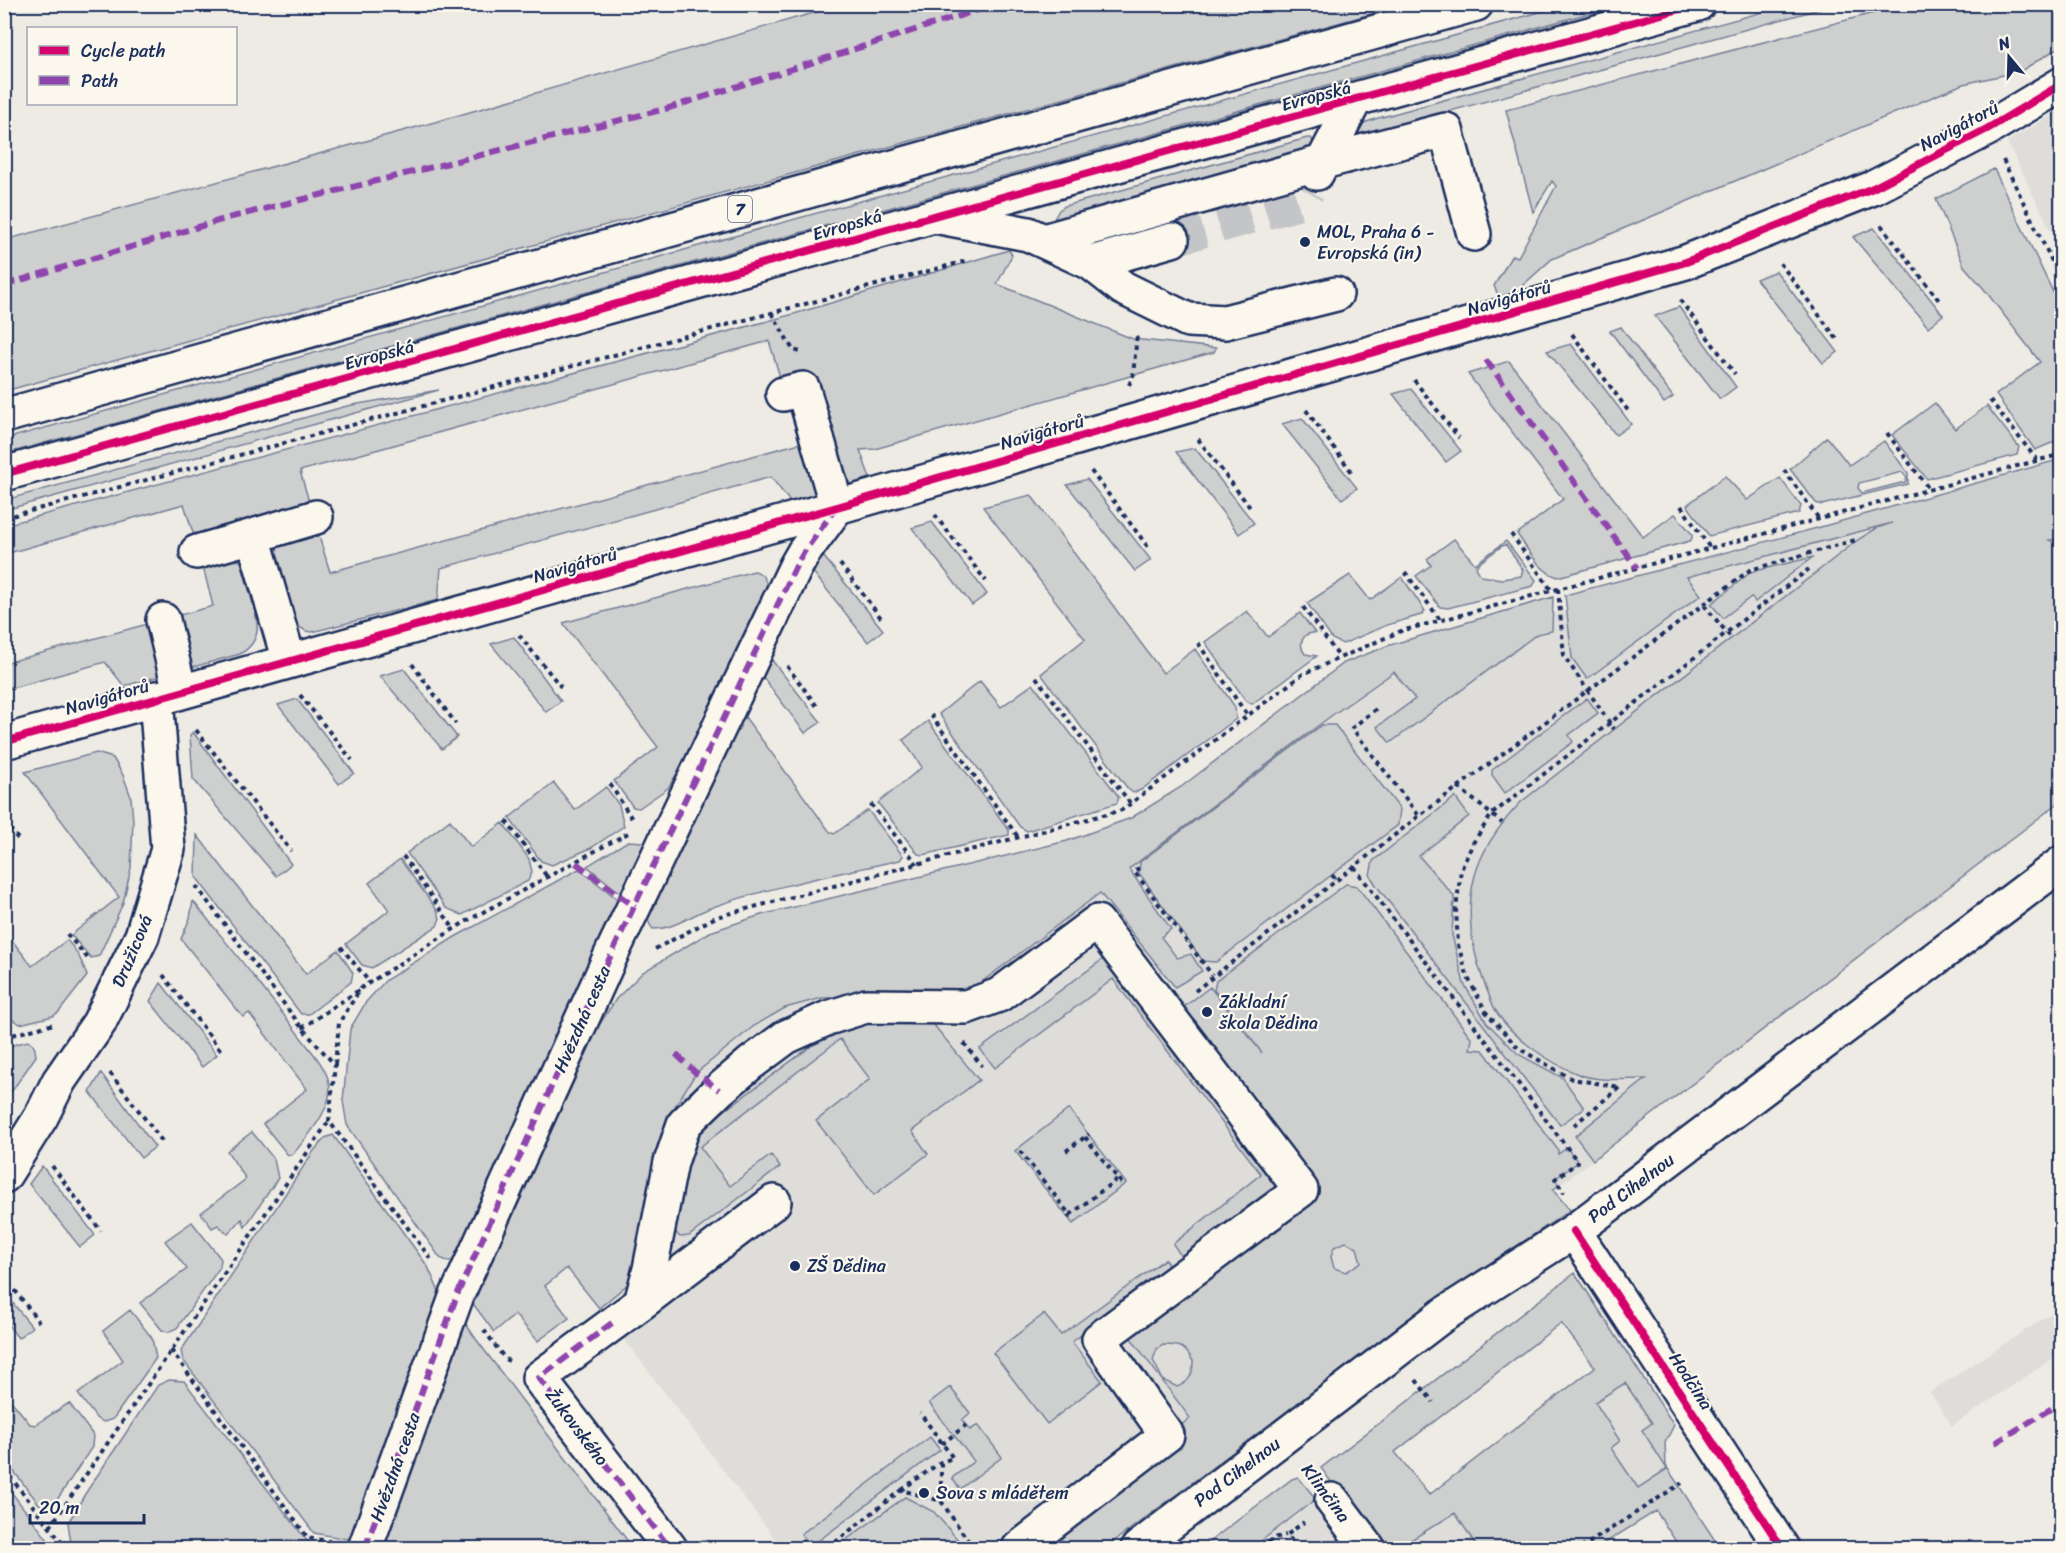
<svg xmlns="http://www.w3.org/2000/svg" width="2066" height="1553" font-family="Sriracha,sans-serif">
	<rect width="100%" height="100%" fill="#eeebe4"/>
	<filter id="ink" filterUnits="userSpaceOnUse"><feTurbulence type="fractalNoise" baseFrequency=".0167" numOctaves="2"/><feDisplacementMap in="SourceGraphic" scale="12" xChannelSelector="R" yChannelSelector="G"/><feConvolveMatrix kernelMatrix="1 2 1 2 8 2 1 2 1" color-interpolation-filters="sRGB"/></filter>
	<g filter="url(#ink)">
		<!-- built -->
		<path fill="#deddda" d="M 2061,109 L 2061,251 L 2007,142 Z
			M 2061,477 L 2061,801 L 1593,1160 L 1079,1548 L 773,1548 L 779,1544 L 630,1347 L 568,1267 L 572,1096 L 1074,860 L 1388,659 Z
			M 2061,1307 L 2061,1353 L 1952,1426 L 1930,1392 Z
			M 1624,1381 L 1653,1424 L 1668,1469 L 1637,1491 L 1608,1447 L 1592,1401 Z
			M 1317,1500 L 1354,1548 L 1254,1548 Z
			M 1455,1513 L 1478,1548 L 1398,1548 L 1425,1530 L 1426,1532 Z"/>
		<!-- green -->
		<path fill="#cecfcf" stroke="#747f96" stroke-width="1.5" fill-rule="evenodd" d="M 841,5 L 1403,5 L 5,391 L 5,240 L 428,124 Z
			M 1565,5 L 1618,5 L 5,454 L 5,439 Z
			M 1788,5 L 1834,5 L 1353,138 L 1364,123 L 1375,119 Z
			M 1904,5 L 2061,5 L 2061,46 L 2021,71 L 1963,84 L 1552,259 L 1502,304 L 1494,286 L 1512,255 L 1518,257 L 1556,186 L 1552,181 L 1533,212 L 1506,110 Z
			M 1307,138 L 1311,138 L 1313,141 L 1312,146 L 1054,219 L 1059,210 L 1065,206 Z
			M 1994,169 L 2061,309 L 2061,439 L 2035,450 L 1996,395 L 2040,362 L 1984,289 L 1964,266 L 1936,199 Z
			M 1874,228 L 1943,315 L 1928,327 L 1853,237 Z
			M 1009,250 L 1012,255 L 997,284 L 1133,339 L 1216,348 L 1214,352 L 875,449 L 860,450 L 870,478 L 790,502 L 771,477 L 441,568 L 438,600 L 312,632 L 306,631 L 294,624 L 274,555 L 281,543 L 318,533 L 330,572 L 800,443 L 769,341 L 300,471 L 310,505 L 194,536 L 184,504 L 5,554 L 5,525 L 794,314 Z
			M 1776,271 L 1838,352 L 1823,363 L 1756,279 Z
			M 1679,307 L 1736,387 L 1720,399 L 1655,316 Z
			M 1621,327 L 1673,397 L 1664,403 L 1610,331 Z
			M 1571,344 L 1631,424 L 1616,435 L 1547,351 Z
			M 1509,361 L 1643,537 L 1675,514 L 1692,534 L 1692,538 L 1690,541 L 1558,577 C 1539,572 1528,549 1517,534 L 1563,499 L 1468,374 Z
			M 1411,389 L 1461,451 L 1446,462 L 1393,394 Z
			M 439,390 L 5,510 L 5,500 L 347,406 Z
			M 1935,403 L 1955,429 L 1987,406 L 2019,447 L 2017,455 L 1927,479 L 1892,435 Z
			M 1302,418 L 1357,488 L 1342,499 L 1282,424 Z
			M 1827,437 L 1849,465 L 1884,441 L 1908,473 L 1908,484 L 1822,505 L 1816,503 L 1790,469 ZM 1902,472 L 1907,478 L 1905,482 L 1862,493 L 1858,488 L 1859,483 Z
			M 1195,448 L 1254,523 L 1239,534 L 1176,452 Z
			M 2061,459 L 2061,538 L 2049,540 L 2056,543 L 2062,550 L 2061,801 L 1593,1160 L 1575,1136 L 1646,1079 C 1624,1079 1599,1082 1578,1074 C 1550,1063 1512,1038 1496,1011 C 1492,1005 1490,997 1487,990 C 1473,955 1465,917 1474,879 C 1481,850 1501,823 1521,802 L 1859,539 L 1877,528 L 1892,523 L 1687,577 L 1701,595 L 1587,679 L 1572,658 L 1565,595 L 1817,528 Z
			M 1725,476 L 1747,500 L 1780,478 L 1801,506 L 1799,513 L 1709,536 L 1687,505 Z
			M 1087,479 L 1151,560 L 1135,571 L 1067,485 Z
			M 1031,495 L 1163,673 L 1195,649 L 1235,707 L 1236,719 L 1141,790 L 1133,793 L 1128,789 L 1041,674 L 1085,639 L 983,507 Z
			M 932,522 L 987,594 L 972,605 L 912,528 Z
			M 1454,539 L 1475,564 L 1506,541 L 1536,580 L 1533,586 L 1448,608 L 1440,607 L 1416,576 L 1431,565 L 1427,559 ZM 1506,545 L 1523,570 L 1521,576 L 1502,579 L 1481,576 L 1476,567 L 1478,564 L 1502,546 Z
			M 824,557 L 883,630 L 868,642 L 809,567 Z
			M 1813,557 L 1755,602 L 1751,597 L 1723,618 L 1711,604 L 1751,572 Z
			M 228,560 L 241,561 C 244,576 260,620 257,632 C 255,642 249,649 240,654 L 124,686 L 105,662 L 5,690 L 5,663 L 213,606 L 203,567 Z
			M 754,571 C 763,573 766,579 767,588 L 689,754 L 668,788 L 639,808 L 633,807 L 614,781 L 658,747 L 563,623 Z
			M 1350,575 L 1370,600 L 1402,577 L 1425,611 L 1421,615 L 1387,625 L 1343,644 L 1332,639 L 1307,603 Z
			M 1553,597 L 1552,631 L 1537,634 L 1390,743 L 1377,727 L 1415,699 L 1394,672 L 1331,716 L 1129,869 L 1171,929 L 1161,937 L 1177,958 L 1191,954 L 1202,971 L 1175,987 L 1100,893 L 967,993 L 822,998 L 785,1008 L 754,1026 L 696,1073 L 675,1106 L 638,1263 L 629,1283 L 599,1308 L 567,1268 L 545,1286 L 569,1318 L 538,1341 L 515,1315 L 494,1332 L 468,1297 L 579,1056 L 616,999 L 643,972 L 710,932 L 761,915 L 1067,841 L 1131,818 L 1181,787 L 1344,663 L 1390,645 Z
			M 1247,611 L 1268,637 L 1300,613 L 1315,633 C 1302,632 1298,645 1305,654 L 1317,656 L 1252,704 L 1246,701 L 1205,642 Z
			M 514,637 L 561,701 L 546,712 L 491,644 Z
			M 767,654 L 821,722 L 805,733 L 759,672 Z
			M 404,669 L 457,737 L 442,749 L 380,676 Z
			M 980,681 L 1001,707 L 1033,684 L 1119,797 L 1117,803 L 1027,831 L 1020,827 L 939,714 Z
			M 1587,698 L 1598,713 L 1569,735 L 1573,742 L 1505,793 L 1492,775 L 1492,770 Z
			M 297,699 L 354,773 L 339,784 L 278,705 Z
			M 742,713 L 830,832 L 834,834 L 868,810 L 903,856 L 900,860 C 838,874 773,886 713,907 C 692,914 675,929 653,929 C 646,921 648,916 650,906 Z
			M 928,721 L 1009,830 L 1009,835 L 923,855 L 918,854 L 878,803 L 922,767 L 903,740 Z
			M 1322,725 L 1335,725 L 1400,809 L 1398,825 L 1216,962 L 1203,961 L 1139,873 L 1140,862 Z
			M 193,732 L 291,864 L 276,876 L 193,779 L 190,735 Z
			M 96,753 L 113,758 L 123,775 L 131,797 L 133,821 L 131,868 L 123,903 L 99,956 L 91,958 L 71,935 L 119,897 L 25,772 Z
			M 554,783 L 575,810 L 606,787 L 619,805 L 624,826 L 591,848 L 552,865 L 541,861 L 509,818 Z
			M 1455,797 L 1469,816 L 1419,856 L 1454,896 L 1452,935 L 1464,984 L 1487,1023 L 1518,1054 L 1563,1078 L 1584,1108 L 1560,1125 L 1376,885 L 1370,875 L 1373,861 Z
			M 450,820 L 471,847 L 503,823 L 529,859 L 532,872 L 528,881 L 462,915 L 446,908 L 407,853 Z
			M 197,835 L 306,974 L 338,950 L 353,973 L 351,982 L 309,1014 L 301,1014 L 196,877 Z
			M 628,841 L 643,842 L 646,847 L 623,895 L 587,866 Z
			M 400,859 L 437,910 L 440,918 L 437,926 L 372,968 L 362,965 L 346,944 L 389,910 L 369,883 Z
			M 579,869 L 620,901 L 455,1261 L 447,1261 L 440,1258 L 347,1125 L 343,1101 L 350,1029 L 366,1002 L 386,980 L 455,937 Z
			M 1346,884 L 1357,886 L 1472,1039 L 1470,1049 L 1483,1050 L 1558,1150 L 1558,1154 L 1567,1148 L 1578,1162 L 1555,1179 L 1559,1185 L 1553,1190 L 1570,1210 L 1431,1304 L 1105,1548 L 1024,1548 L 1190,1418 L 1125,1330 L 1316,1187 L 1184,1007 L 1210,987 L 1262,1053 L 1214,990 L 1216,981 ZM 1346,1242 L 1357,1248 L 1361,1262 L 1346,1272 L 1334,1268 L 1331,1257 L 1334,1247 ZM 1163,1345 C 1181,1345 1184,1346 1193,1361 C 1193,1374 1190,1382 1177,1387 L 1163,1380 L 1153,1360 L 1157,1349 Z
			M 193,901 C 230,947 267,992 302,1039 C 312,1052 325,1066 329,1082 C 335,1107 307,1137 293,1154 L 288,1155 L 263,1124 L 307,1089 L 249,1013 L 243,1017 L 181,939 L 190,918 Z
			M 11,939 L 32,966 L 67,940 C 77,951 83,962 87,976 L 59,1012 L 53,1016 L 20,1024 L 8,1017 L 5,1013 L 5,944 Z
			M 1112,958 L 1278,1171 L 1274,1190 L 1183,1259 L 1173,1244 L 1261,1174 L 1113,979 L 995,1068 L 980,1049 L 1102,960 Z
			M 161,983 L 217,1055 L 202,1067 L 150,1001 Z
			M 919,1015 L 933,1024 L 979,1080 L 912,1131 L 928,1154 L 874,1195 L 816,1121 L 870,1079 L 840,1039 L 700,1147 L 730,1186 L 771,1155 L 780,1167 L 689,1236 L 680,1237 L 674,1231 L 689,1137 L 837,1027 Z
			M 28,1041 C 35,1044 35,1049 36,1056 L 5,1101 L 5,1047 Z
			M 101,1073 L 155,1147 L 141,1158 L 90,1092 Z
			M 1069,1109 L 1126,1183 L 1073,1224 L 1015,1151 Z
			M 252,1132 L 274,1159 L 278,1178 L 245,1227 L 242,1219 L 228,1234 L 218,1225 L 212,1228 L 201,1213 L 246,1179 L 227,1151 Z
			M 333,1135 L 428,1267 L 441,1296 L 353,1540 L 314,1533 L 183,1360 L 181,1351 L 313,1152 L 325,1138 Z
			M 42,1166 L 95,1235 L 80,1247 L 29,1184 Z
			M 192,1222 L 221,1259 L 220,1267 L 177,1328 L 168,1332 L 162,1330 L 140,1303 L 187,1269 L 165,1241 Z
			M 1165,1259 L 1170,1269 L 1072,1342 L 1102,1381 L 1047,1424 L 993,1353 L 1044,1314 L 1061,1335 Z
			M 1575,1273 L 1674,1425 L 1665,1443 L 1666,1466 L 1720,1548 L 1680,1548 L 1656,1511 L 1597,1548 L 1478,1548 L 1455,1513 L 1398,1548 L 1379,1548 L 1321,1468 ZM 1561,1323 L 1595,1367 L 1429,1495 L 1395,1452 ZM 1625,1383 L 1652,1423 L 1642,1430 L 1667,1469 L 1638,1488 L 1611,1448 L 1620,1441 L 1595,1402 Z
			M 4,1292 L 32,1327 L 18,1338 L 5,1321 Z
			M 130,1310 L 152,1338 L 156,1358 L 113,1419 L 104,1422 L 97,1419 L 78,1394 L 123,1360 L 103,1331 Z
			M 461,1317 L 476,1339 L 633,1548 L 380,1548 Z
			M 169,1380 L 184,1381 L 311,1546 L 317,1548 L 74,1548 L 71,1543 L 68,1523 L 85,1494 L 158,1385 Z
			M 950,1387 L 970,1413 L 962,1420 L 970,1430 L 978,1425 L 1002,1457 L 960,1489 L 952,1478 L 974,1461 L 929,1403 Z
			M 4,1392 L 30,1424 L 35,1425 L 69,1403 L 93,1435 L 92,1447 L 53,1506 L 39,1504 L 5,1460 Z
			M 930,1437 L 940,1450 L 810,1547 L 801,1534 Z
			M 1298,1477 L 1316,1499 L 1252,1548 L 1201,1548 L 1292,1479 Z
			M 5,1483 L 5,1484 L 54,1548 L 5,1548 Z
			M 905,1497 L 934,1512 L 965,1548 L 835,1548 Z"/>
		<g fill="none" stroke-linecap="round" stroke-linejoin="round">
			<!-- minor-tunnel -->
			<path stroke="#c4c5c9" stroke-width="33" stroke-dasharray="33 16" stroke-linecap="butt" d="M 1172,240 L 1301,203 L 1309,190"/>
			<defs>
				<path id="minor" d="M 1317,173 L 1355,100
					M 935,216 L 1028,234 L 1091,263 L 1172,240
					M 1044,241 L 1323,162 L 1446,130 L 1474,234
					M 1091,263 L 1123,288 L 1188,320 L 1225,322 L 1336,294
					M 253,536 L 316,517
					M 197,552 L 253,536 L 289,661
					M 163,620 L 180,692
					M 4,742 L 837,507 L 1686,262 L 1873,188 L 1987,129 L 2062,84
					M 4,1176 L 41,1117 L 59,1081 L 99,1023 L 142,936 L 168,849 L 156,698
					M 1574,1231 L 1782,1548
					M 641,1303 L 774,1202
					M 1332,1500 L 1368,1548
					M 365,1548 L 457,1295 L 611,955 L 796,566 L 804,552 L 837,507 L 803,389 L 783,394
					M 670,1548 L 539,1378 L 641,1303 L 650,1269 L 671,1162 L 684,1124 L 719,1090 L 751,1063 L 786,1037 L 828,1018 L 866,1006 L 966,1007 L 999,995 L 1097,922 L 1301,1190 L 1099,1339 L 1167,1435 L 1019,1548
					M 1138,1548 L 1443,1315 L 1574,1231 L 2062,863"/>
				<path id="major" d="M 4,416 L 1476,4
					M 4,474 L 1698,4"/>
			</defs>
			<!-- minor casing -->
			<use href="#minor" stroke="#1b2f5e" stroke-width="38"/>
			<!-- major casing -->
			<use href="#major" stroke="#1b2f5e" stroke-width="38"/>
			<!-- path -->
			<path stroke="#1b2f5e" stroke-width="4" stroke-dasharray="4.5 4.5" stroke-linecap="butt" d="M 2003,160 L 2062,282
				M 1881,225 L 1941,303
				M 1780,263 L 1837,339
				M 1680,300 L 1735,374
				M 772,313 L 793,350 L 801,352
				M 1572,334 L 1629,412
				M 1414,380 L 1459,438
				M 1129,385 L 1133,376 L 1137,334
				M 1990,400 L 2037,460
				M 1306,410 L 1354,475
				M 1887,433 L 1929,489
				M 1198,439 L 1252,510
				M 1784,470 L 1819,519
				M 1091,471 L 1148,547
				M 1681,506 L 1710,548
				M 935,515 L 986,581
				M 4,518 L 966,261
				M 1511,534 L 1552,591
				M 840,564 L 881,618
				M 1405,572 L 1441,621
				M 1558,589 L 1564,656 L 1614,729
				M 1704,605 L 1732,639
				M 1303,607 L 1340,658
				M 519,635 L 561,687
				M 1198,643 L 1247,715
				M 412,664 L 456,724
				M 787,666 L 819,709
				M 1036,677 L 1130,803
				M 300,695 L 352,760
				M 1376,709 L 1352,728 L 1419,816
				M 931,715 L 1018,837
				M 196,730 L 291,851
				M 610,784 L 634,822
				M 1458,787 L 1502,823
				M 871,804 L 917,864
				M 4,821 L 18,839
				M 506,821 L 548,878
				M 403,856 L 454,929
				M 1354,867 L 1578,1162 L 1555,1179 L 1564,1193
				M 1139,868 L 1134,871 L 1212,975
				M 1332,875 L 1337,881
				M 196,886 L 302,1028 L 335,1065 L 329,1121 L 433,1262
				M 67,934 L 90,961
				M 341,947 L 370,983
				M 655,949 L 716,917 L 1122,810 L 1303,674 L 1401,631 L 2062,454
				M 163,975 L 222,1052
				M 1195,991 L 1419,816 L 1750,570 L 1859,539
				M 4,1026 L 12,1035
				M 302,1028 L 359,990
				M 4,1037 L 54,1024
				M 964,1043 L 982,1066
				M 335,1064 L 339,1023 L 361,988 L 465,922 L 628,833
				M 110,1073 L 162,1141
				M 1574,1125 L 1620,1087 L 1572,1079 L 1518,1048 L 1486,1012 L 1468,978 L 1458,945 L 1456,909 L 1461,870 L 1473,843 L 1492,814 L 1809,569
				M 1085,1137 L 1123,1185
				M 1020,1151 L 1070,1215 L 1068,1218
				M 1066,1151 L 1089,1134
				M 52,1166 L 101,1231
				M 1070,1215 L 1117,1179
				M 4,1276 L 39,1322
				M 484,1330 L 505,1359 L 509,1361
				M 171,1350 L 308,1538 L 330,1541
				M 1416,1380 L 1433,1402
				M 942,1444 L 966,1425
				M 941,1463 L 941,1501
				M 4,1469 L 66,1548
				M 901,1490 L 941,1462 L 953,1458 L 920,1413
				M 50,1527 L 329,1121
				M 801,1541 L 808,1548
				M 828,1548 L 901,1490 L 941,1501 L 973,1548
				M 1261,1548 L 1274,1538 L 1286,1535
				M 1298,1548 L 1287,1535 L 1304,1522
				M 1581,1548 L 1682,1483"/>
			<!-- minor -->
			<use href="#minor" stroke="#fbf7ec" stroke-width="33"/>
			<!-- major -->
			<use href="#major" stroke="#fbf7ec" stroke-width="33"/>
			<!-- quiet -->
			<path stroke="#8e44ad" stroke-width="6" stroke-dasharray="12 6" stroke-linecap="butt" d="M 4,285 L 228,218 L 669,108 L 997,4
				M 1486,360 L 1637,568
				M 576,863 L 635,907
				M 676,1054 L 696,1073 L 719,1090
				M 612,1323 L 539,1378 L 670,1548
				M 1995,1443 L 2062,1402
				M 365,1548 L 457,1295 L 611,955 L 796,566 L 804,552 L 835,509"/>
			<defs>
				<path id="cycleway" d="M 4,474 L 1698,4
					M 4,742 L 837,507 L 1686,262 L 1873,188 L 1987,129 L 2062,84
					M 1574,1231 L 1782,1548"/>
			</defs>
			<!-- cycleway casing -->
			<use href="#cycleway" stroke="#fbf7ec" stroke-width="11"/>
			<!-- cycleway -->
			<use href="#cycleway" stroke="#d6006c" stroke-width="8"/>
		</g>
	</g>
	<!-- markers -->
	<g fill="#1b2f5e" stroke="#fbf7ec" stroke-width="2">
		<circle cx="1305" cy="242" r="6"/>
		<circle cx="1207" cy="1012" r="6"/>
		<circle cx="795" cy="1266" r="6"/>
		<circle cx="924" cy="1493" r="6"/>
	</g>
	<g text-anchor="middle" stroke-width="4.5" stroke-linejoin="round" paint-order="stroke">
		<!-- shield labels -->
		<rect fill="#fbf7ec" stroke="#5e6b89" stroke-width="1.5" x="728" y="196" width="24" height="26" rx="4.5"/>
		<g font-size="16" font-weight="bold" fill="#1b2f5e">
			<text x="740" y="215">7</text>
		</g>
		<!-- street labels -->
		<g font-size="18" fill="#1b2f5e" stroke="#fbf7ec">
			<text transform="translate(1316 96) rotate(-15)" y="6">Evropská</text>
			<text transform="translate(1959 126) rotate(-28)" y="6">Navigátorů</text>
			<text transform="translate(847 225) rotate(-16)" y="6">Evropská</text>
			<text transform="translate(1509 298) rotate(-16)" y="6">Navigátorů</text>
			<text transform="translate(379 355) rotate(-15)" y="6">Evropská</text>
			<text transform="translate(1042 432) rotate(-16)" y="6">Navigátorů</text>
			<text transform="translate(575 565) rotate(-16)" y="6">Navigátorů</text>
			<text transform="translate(107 697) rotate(-16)" y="6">Navigátorů</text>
			<text transform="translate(132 951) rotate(-67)" y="6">Družicová</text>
			<text transform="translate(582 1019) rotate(-66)" y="6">Hvězdná cesta</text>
			<text transform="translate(1631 1188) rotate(-37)" y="6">Pod Cihelnou</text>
			<text transform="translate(1691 1381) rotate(57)" y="6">Hodčina</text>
			<text transform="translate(577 1427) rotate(53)" y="6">Žukovského</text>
			<text transform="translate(395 1467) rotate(-70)" y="6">Hvězdná cesta</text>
			<text transform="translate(1237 1472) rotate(-37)" y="6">Pod Cihelnou</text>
			<text transform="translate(1326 1493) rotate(53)" y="6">Klimčina</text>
		</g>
		<!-- poi labels -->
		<g font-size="18" fill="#1b2f5e" stroke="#fbf7ec" text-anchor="start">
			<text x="1317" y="238">MOL, Praha 6 -<tspan x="1317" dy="21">Evropská (in)</tspan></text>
			<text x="1219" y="1008">Základní<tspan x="1219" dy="21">škola Dědina</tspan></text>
			<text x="807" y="1272">ZŠ Dědina</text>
			<text x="936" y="1499">Sova s mládětem</text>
		</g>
	</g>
	<!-- margin -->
	<rect width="2066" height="1553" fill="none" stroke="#fbf7ec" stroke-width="24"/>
	<rect x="12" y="12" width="2042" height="1529" fill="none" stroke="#1b2f5e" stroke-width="2" filter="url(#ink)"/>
	<!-- legend -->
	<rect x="27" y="27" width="210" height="78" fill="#fbf7ec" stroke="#a1a7b3" stroke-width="1.5"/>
	<rect x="39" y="46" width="30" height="9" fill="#d6006c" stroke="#a1a7b3" stroke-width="1.5"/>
	<text x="81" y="57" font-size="18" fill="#1b2f5e">Cycle path</text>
	<rect x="39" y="76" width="30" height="9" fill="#8e44ad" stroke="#a1a7b3" stroke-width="1.5"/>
	<text x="81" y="87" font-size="18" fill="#1b2f5e">Path</text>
	<!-- north arrow -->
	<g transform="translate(2009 57) rotate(341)" stroke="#fbf7ec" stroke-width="4.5" paint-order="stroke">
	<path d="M0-4.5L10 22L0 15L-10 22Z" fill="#1b2f5e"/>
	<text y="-9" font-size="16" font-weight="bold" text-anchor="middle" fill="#1b2f5e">N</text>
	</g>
	<!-- scale -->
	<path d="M30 1514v9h114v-9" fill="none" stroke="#1b2f5e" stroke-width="3"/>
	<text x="39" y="1514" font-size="18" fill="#1b2f5e" stroke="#fbf7ec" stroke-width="4.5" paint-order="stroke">20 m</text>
</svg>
